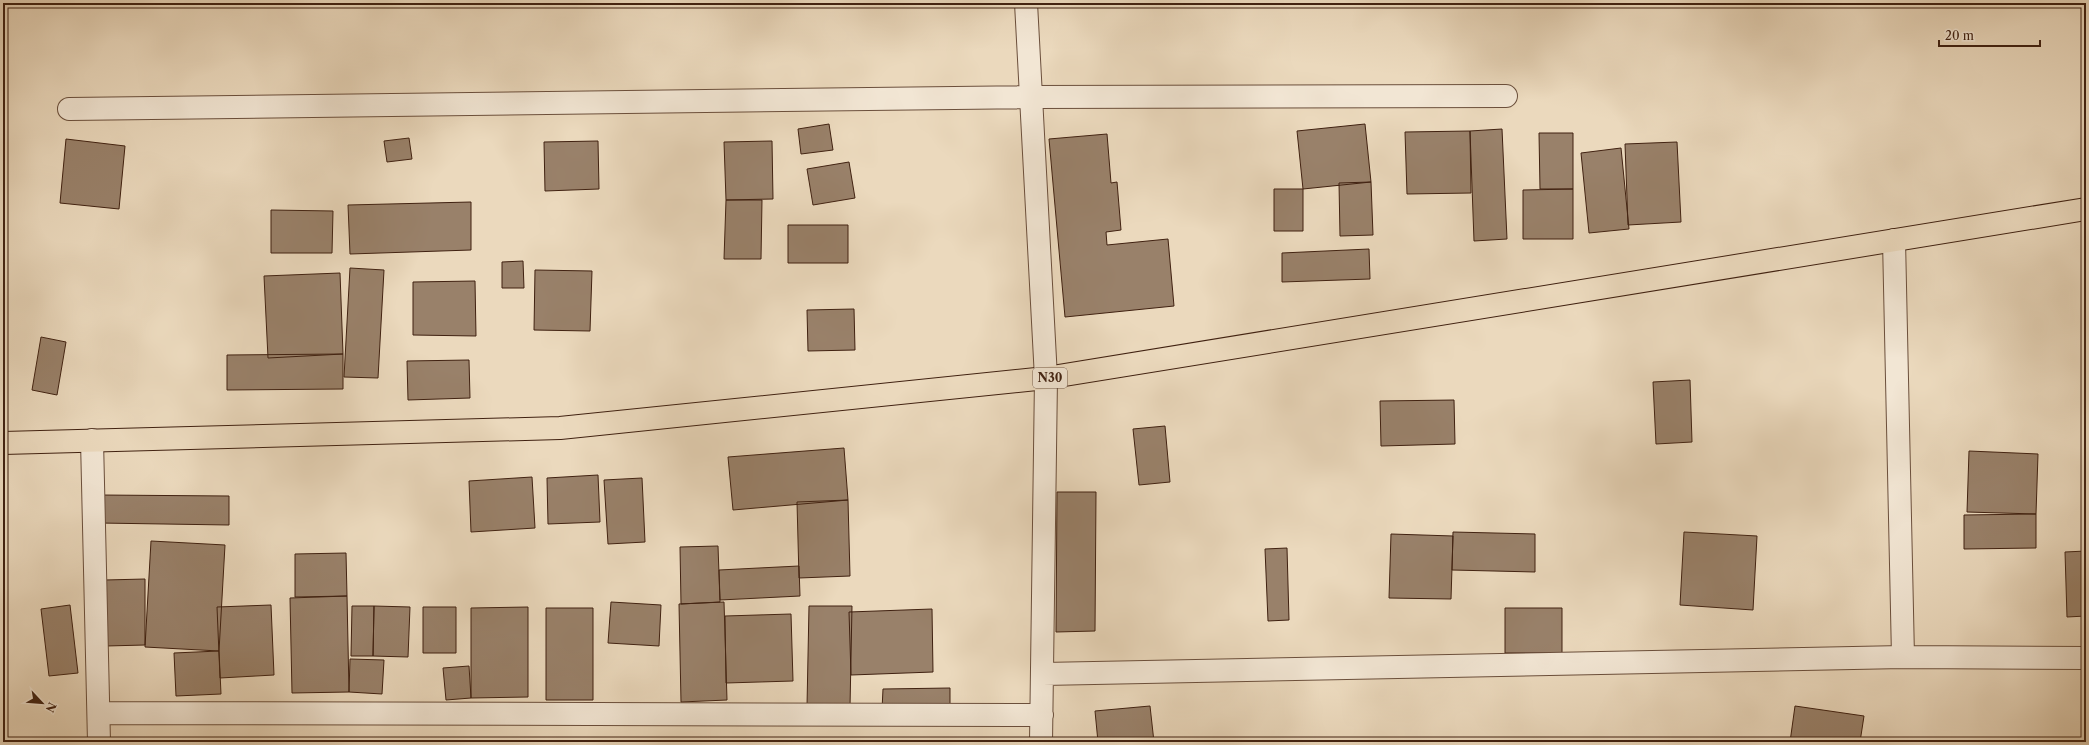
<svg xmlns="http://www.w3.org/2000/svg" width="2089" height="745" font-family="'Libre Caslon Text',serif">
	<rect width="100%" height="100%" fill="#ebd9bd"/>
	<filter id="stains"><feTurbulence type="fractalNoise" baseFrequency=".005" numOctaves="4"/><feColorMatrix values="0 0 0 0 .2 0 0 0 0 .09 0 0 0 0 .02 0 0 0 .5 -.17"/></filter>
	<radialGradient id="worn" r=".72"><stop offset=".6" stop-color="#630" stop-opacity="0"/><stop offset="1" stop-color="#630" stop-opacity=".3"/></radialGradient>
	<!-- building -->
	<path fill="#99816a" stroke="#402111" d="M 829,124 L 833,150 L 801,154 L 798,129 Z
		M 1365,124 L 1371,182 L 1303,189 L 1297,131 Z
		M 1502,129 L 1507,239 L 1474,241 L 1470,131 Z
		M 1470,131 L 1471,193 L 1407,194 L 1405,132 Z
		M 1539,133 L 1573,133 L 1573,189 L 1540,189 Z
		M 1107,134 L 1111,183 L 1117,182 L 1121,230 L 1106,232 L 1107,245 L 1168,239 L 1174,306 L 1065,317 L 1049,139 Z
		M 409,138 L 412,159 L 387,162 L 384,141 Z
		M 66,139 L 125,146 L 119,209 L 60,203 Z
		M 598,141 L 599,189 L 545,191 L 544,142 Z
		M 772,141 L 773,199 L 726,200 L 724,142 Z
		M 1677,142 L 1681,222 L 1628,225 L 1625,144 Z
		M 1621,148 L 1629,229 L 1589,233 L 1581,153 Z
		M 849,162 L 855,198 L 813,205 L 807,169 Z
		M 1371,182 L 1373,235 L 1340,236 L 1339,183 Z
		M 1274,189 L 1303,189 L 1303,231 L 1274,231 Z
		M 1573,189 L 1573,239 L 1523,239 L 1523,190 Z
		M 726,200 L 762,200 L 761,259 L 724,259 Z
		M 471,202 L 471,250 L 350,254 L 348,205 Z
		M 271,210 L 333,211 L 332,253 L 271,253 Z
		M 788,225 L 848,225 L 848,263 L 788,263 Z
		M 1369,249 L 1370,279 L 1282,282 L 1282,253 Z
		M 523,261 L 524,288 L 502,288 L 502,262 Z
		M 350,268 L 384,270 L 378,378 L 344,377 Z
		M 535,270 L 592,271 L 590,331 L 534,330 Z
		M 340,273 L 343,354 L 268,358 L 264,276 Z
		M 475,281 L 476,336 L 413,335 L 413,282 Z
		M 854,309 L 855,350 L 808,351 L 807,310 Z
		M 41,337 L 66,342 L 57,395 L 32,390 Z
		M 343,354 L 343,389 L 227,390 L 227,355 Z
		M 469,360 L 470,398 L 408,400 L 407,361 Z
		M 1690,380 L 1692,442 L 1656,444 L 1653,382 Z
		M 1454,400 L 1455,444 L 1381,446 L 1380,401 Z
		M 1165,426 L 1170,482 L 1139,485 L 1133,429 Z
		M 844,448 L 848,500 L 733,510 L 728,457 Z
		M 1969,451 L 2038,454 L 2036,514 L 1967,512 Z
		M 598,475 L 600,522 L 548,524 L 547,478 Z
		M 532,477 L 535,528 L 471,532 L 469,481 Z
		M 642,478 L 645,542 L 608,544 L 604,480 Z
		M 1057,492 L 1096,492 L 1095,631 L 1056,632 Z
		M 100,495 L 229,496 L 229,525 L 99,523 Z
		M 848,500 L 850,576 L 799,578 L 797,502 Z
		M 2036,514 L 2036,548 L 1964,549 L 1964,515 Z
		M 1453,532 L 1535,534 L 1535,572 L 1452,570 Z
		M 1684,532 L 1757,536 L 1753,610 L 1680,605 Z
		M 1391,534 L 1453,536 L 1451,599 L 1389,598 Z
		M 151,541 L 225,545 L 219,651 L 145,647 Z
		M 718,546 L 720,602 L 681,604 L 680,547 Z
		M 1287,548 L 1289,620 L 1268,621 L 1265,549 Z
		M 2086,551 L 2086,616 L 2067,617 L 2065,552 Z
		M 346,553 L 347,596 L 295,597 L 295,554 Z
		M 799,566 L 800,596 L 720,600 L 719,570 Z
		M 145,579 L 145,645 L 106,646 L 105,580 Z
		M 347,596 L 349,692 L 292,693 L 290,598 Z
		M 611,602 L 661,605 L 659,646 L 608,643 Z
		M 724,602 L 727,700 L 681,702 L 679,604 Z
		M 70,605 L 78,673 L 49,676 L 41,609 Z
		M 271,605 L 274,675 L 220,678 L 217,607 Z
		M 352,606 L 374,606 L 373,656 L 351,656 Z
		M 374,606 L 410,607 L 408,657 L 373,656 Z
		M 809,606 L 852,606 L 850,707 L 807,706 Z
		M 423,607 L 456,607 L 456,653 L 423,653 Z
		M 528,607 L 528,697 L 471,698 L 471,608 Z
		M 546,608 L 593,608 L 593,700 L 546,700 Z
		M 1505,608 L 1562,608 L 1562,653 L 1505,653 Z
		M 932,609 L 933,672 L 851,675 L 849,612 Z
		M 791,614 L 793,681 L 726,683 L 725,616 Z
		M 219,651 L 221,694 L 176,696 L 174,653 Z
		M 350,659 L 384,660 L 382,694 L 349,692 Z
		M 469,666 L 471,698 L 446,700 L 443,668 Z
		M 950,688 L 950,708 L 882,710 L 883,689 Z
		M 1150,706 L 1154,742 L 1098,742 L 1095,711 Z
		M 1795,706 L 1864,716 L 1860,742 L 1790,742 Z"/>
	<g fill="none" stroke-linecap="round" stroke-linejoin="round">
		<defs>
			<path id="minor" d="M 1026,3 L 1046,378 L 1041,742
				M 69,109 L 1030,97 L 1506,96
				M 1894,240 L 1903,657
				M 92,440 L 99,742
				M 1043,674 L 1903,657 L 2086,658
				M 99,713 L 1042,715"/>
			<path id="major" d="M 3,443 L 560,428 L 1046,378 L 2086,209"/>
		</defs>
		<!-- minor casing -->
		<use href="#minor" stroke="#6b4f3c" stroke-width="24"/>
		<!-- major casing -->
		<use href="#major" stroke="#402111" stroke-width="24"/>
		<!-- minor -->
		<use href="#minor" stroke="#f2e6d4" stroke-width="22"/>
		<!-- major -->
		<use href="#major" stroke="#ebd9bd" stroke-width="22"/>
	</g>
	<g text-anchor="middle" stroke-width="3" stroke-linejoin="round" paint-order="stroke">
		<!-- shield labels -->
		<rect fill="#f2e6d4" stroke="#755c4c" stroke-width="1" x="1033" y="368" width="34" height="20" rx="3"/>
		<g font-size="12" font-weight="bold" fill="#402111">
			<text x="1050" y="382">N30</text>
		</g>
	</g>
	<!-- margin -->
	<rect width="2089" height="745" fill="none" stroke="#ebd9bd" stroke-width="16"/>
	<rect x="4" y="4" width="2081" height="737" fill="none" stroke="#402111" stroke-width="2"/>
	<rect x="8" y="8" width="2073" height="729" fill="none" stroke="#402111"/>
	<!-- north arrow -->
	<g transform="translate(42 703) rotate(116)" stroke="#f2e6d4" stroke-width="3" paint-order="stroke">
	<path d="M0-3L7 15L0 10L-7 15Z" fill="#402111"/>
	<text y="-6" font-size="11" font-weight="bold" text-anchor="middle" fill="#402111">N</text>
	</g>
	<!-- scale -->
	<path d="M1939 40v6h101v-6" fill="none" stroke="#402111" stroke-width="2"/>
	<text x="1945" y="40" font-size="12" fill="#402111" stroke="#f2e6d4" stroke-width="3" paint-order="stroke">20 m</text>
	<rect width="100%" height="100%" filter="url(#stains)"/>
	<rect width="100%" height="100%" fill="url(#worn)"/>
</svg>
